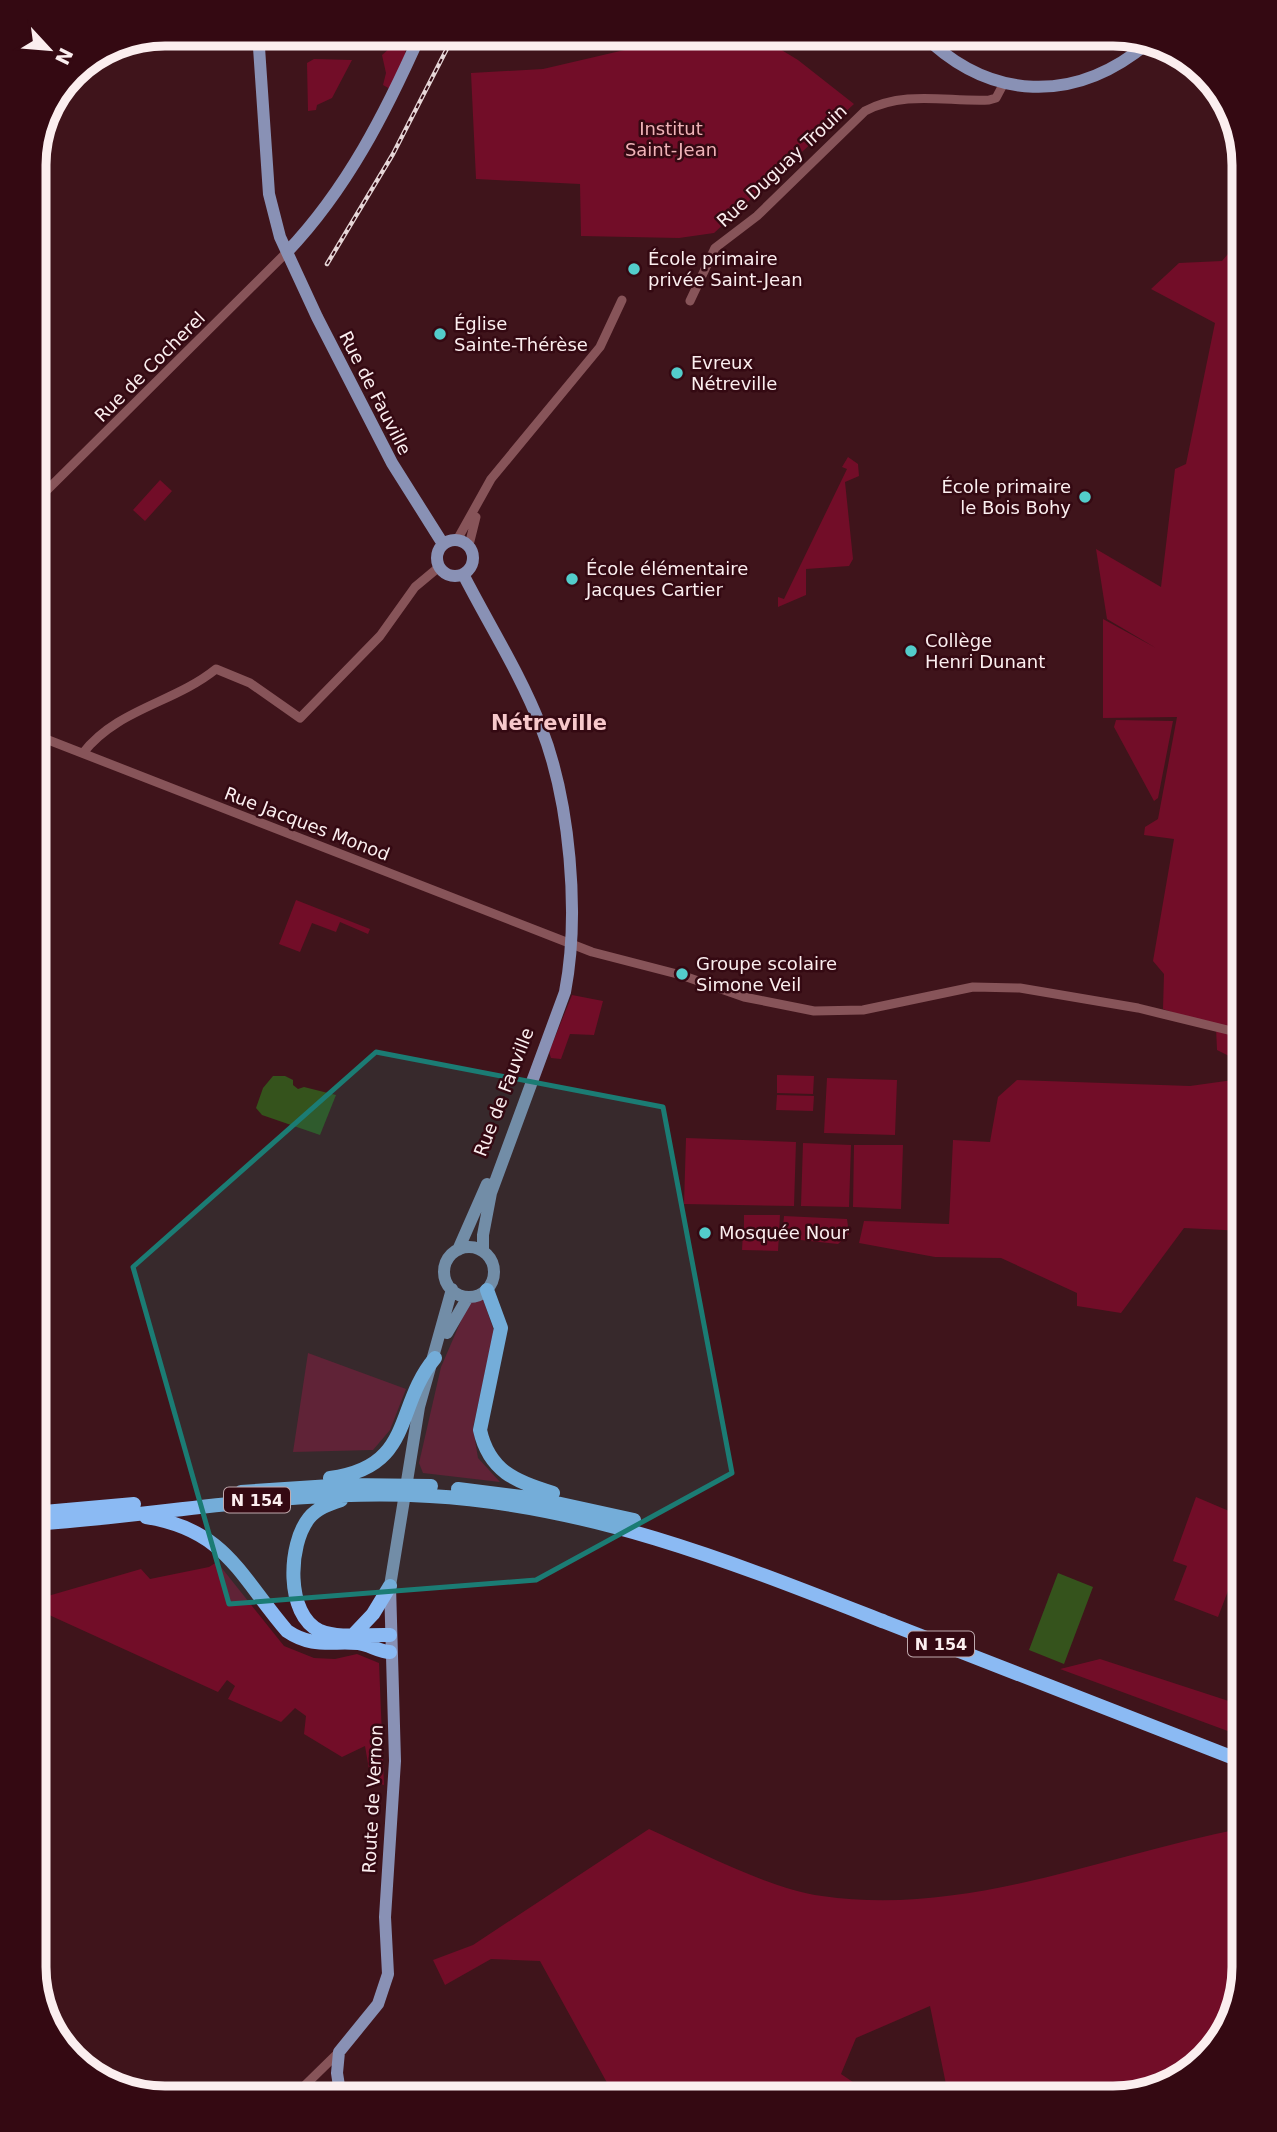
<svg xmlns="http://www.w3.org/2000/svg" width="1277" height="2132" font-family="'DejaVu Sans',sans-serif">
	<rect width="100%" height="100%" fill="#3f141b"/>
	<!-- green -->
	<path fill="#720d28" d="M 406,34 L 405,61 L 390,89 L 383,85 L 386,73 L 382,55 Z
		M 726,35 L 765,40 L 798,60 L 854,104 L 714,233 L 679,238 L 581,236 L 580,184 L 476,179 L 471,73 L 543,69 L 659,42 Z
		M 314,59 L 352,60 L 332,98 L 317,105 L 316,110 L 308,111 L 307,63 Z
		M 1244,235 L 1244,1231 L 1184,1228 L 1121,1313 L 1077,1306 L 1077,1293 L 1001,1258 L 935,1257 L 859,1243 L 864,1221 L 949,1224 L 953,1140 L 990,1142 L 998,1097 L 1017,1080 L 1190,1086 L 1233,1080 L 1237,1060 L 1217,1050 L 1216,1027 L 1163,1009 L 1164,974 L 1153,961 L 1174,839 L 1144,835 L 1145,827 L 1158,819 L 1177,717 L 1103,718 L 1103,619 L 1156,648 L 1107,619 L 1096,549 L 1161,587 L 1175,469 L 1186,464 L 1215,323 L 1151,289 L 1179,263 L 1222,261 Z
		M 848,457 L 858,464 L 859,476 L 845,482 L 853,559 L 849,566 L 806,569 L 806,595 L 778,607 L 778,597 L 784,599 L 847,469 L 842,467 Z
		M 160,480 L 172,491 L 145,521 L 133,510 Z
		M 1116,720 L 1173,721 L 1158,798 L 1154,801 L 1114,727 Z
		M 296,900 L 370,929 L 368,934 L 340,922 L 336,932 L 312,923 L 300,952 L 279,944 Z
		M 572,995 L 603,1001 L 594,1035 L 570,1034 L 561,1059 L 551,1058 L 549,1052 Z
		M 777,1075 L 814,1076 L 813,1094 L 777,1093 Z
		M 827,1078 L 897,1080 L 895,1135 L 824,1133 Z
		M 777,1095 L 814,1096 L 813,1111 L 776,1110 Z
		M 686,1138 L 796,1142 L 794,1206 L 684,1204 Z
		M 803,1143 L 851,1145 L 849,1207 L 801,1206 Z
		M 854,1145 L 903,1145 L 901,1209 L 853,1207 Z
		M 744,1215 L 780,1215 L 779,1233 L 744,1232 Z
		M 784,1216 L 847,1219 L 849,1234 L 838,1244 L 782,1238 Z
		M 743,1233 L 779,1234 L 778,1251 L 742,1250 Z
		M 483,1299 L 494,1331 L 473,1428 L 478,1458 L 500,1482 L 423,1473 L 419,1463 L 441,1367 L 470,1300 Z
		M 308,1353 L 406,1389 L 390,1430 L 373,1450 L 293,1452 Z
		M 1236,1496 L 1244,1500 L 1244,1549 L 1218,1617 L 1174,1600 L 1187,1566 L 1173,1561 L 1196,1497 L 1229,1511 Z
		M 217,1562 L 284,1646 L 314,1658 L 335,1659 L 357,1654 L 379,1663 L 384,1785 L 371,1781 L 365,1746 L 342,1757 L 304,1734 L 306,1716 L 295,1708 L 281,1722 L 228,1699 L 235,1686 L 227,1680 L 218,1692 L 47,1614 L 41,1598 L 141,1569 L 150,1579 L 209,1567 Z
		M 1100,1659 L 1244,1706 L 1244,1737 L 1060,1669 Z
		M 1244,1828 L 1244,1968 L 1222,2040 L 1170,2085 L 1113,2099 L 949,2099 L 930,2006 L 856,2038 L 841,2074 L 869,2093 L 866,2099 L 616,2099 L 540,1961 L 491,1959 L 445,1985 L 433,1960 L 473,1945 L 649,1829 C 700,1852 767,1888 822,1896 C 967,1917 1104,1855 1244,1828 Z"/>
	<!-- water -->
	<path fill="#35531c" d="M 273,1076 L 285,1076 L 293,1080 L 293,1085 L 298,1089 L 304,1087 L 336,1095 L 320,1135 L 262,1115 L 256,1108 L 263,1088 Z
		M 1058,1573 L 1093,1587 L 1064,1664 L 1029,1650 Z"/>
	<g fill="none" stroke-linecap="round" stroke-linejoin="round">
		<!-- minor -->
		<path stroke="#875459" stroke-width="9" d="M 690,301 L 715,248 L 757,216 L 865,111 C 905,90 947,102 989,100 L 996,98 L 1004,83
			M 33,504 L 287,252
			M 457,540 L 491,479 L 600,347 L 622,300
			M 469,545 L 476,517
			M 33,734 L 592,952 L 681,975 L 744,997 L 814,1011 L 863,1010 L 973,987 L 1020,988 L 1138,1008 L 1244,1034
			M 83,753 C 117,709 174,703 216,669 L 250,683 L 300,718 L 380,636 L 415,587 L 439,567
			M 291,2099 L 339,2052"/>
		<!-- major -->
		<path stroke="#8991b5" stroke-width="12" d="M 258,33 L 269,194 L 280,237 L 317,317 L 392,463 L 443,544
			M 921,33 C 990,102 1075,104 1148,43
			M 287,252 C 347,189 386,112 421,33
			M437 558a18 18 0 1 1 36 0a18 18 0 1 1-36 0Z
			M 463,574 C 489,625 520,673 541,727 C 570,801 580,914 565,992 L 491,1193 L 483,1235 L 483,1251
			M444 1272a25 25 0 1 1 50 0a25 25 0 1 1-50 0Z
			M 458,1250 L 487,1184
			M 447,1333 L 468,1297
			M 341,2099 L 337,2073 L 339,2052 L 378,2004 L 388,1974 L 385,1917 L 395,1761 L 390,1586 L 419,1407 L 452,1289"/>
		<!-- highway -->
		<path stroke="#8bbaf3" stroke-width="14" d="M 487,1290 L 501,1328 L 480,1430 C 489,1471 516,1482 553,1493
			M 330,1478 C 415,1467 394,1406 435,1358
			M 458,1489 L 538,1499 L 634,1520
			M 241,1492 L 346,1485 L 431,1486
			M 341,1500 C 329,1504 317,1508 309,1518 C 288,1544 285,1615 320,1631 C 339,1639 369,1634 390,1635
			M 33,1513 L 134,1504
			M 146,1517 C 226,1530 239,1575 287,1631 C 312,1648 330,1641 358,1643 C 369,1644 379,1652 390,1652
			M 33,1524 C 166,1515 296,1488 430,1496 C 591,1505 737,1564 885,1622 C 1004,1669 1124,1715 1244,1762
			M 355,1633 L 373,1614 L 390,1586"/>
		<defs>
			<path id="rail" d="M 327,264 L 393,154 L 455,33"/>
		</defs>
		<!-- rail casing -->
		<use href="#rail" stroke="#e6d6d7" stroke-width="4.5"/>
		<!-- rail -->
		<use href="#rail" stroke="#340912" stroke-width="2" stroke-dasharray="5" stroke-linecap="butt"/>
	</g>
	<!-- marked area -->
	<path fill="#1b7c74" fill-opacity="0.2" stroke="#1b7c74" stroke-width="5" stroke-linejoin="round" d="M 376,1052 L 663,1107 L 732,1473 L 536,1580 L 229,1604 L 133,1267 Z"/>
	<!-- markers -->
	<g fill="#53cdcb" stroke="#340912" stroke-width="2.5">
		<circle cx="634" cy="269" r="7"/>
		<circle cx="440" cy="334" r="7"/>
		<circle cx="677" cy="373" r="7"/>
		<circle cx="1085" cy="497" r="7"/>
		<circle cx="572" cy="579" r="7"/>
		<circle cx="911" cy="651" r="7"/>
		<circle cx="682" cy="974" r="7"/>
		<circle cx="705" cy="1233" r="7"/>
	</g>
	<g text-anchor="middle" stroke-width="5" stroke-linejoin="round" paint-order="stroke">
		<!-- shield labels -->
		<g fill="#340912" stroke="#bfa9ad" stroke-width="2">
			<rect x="224" y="1487.5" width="66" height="25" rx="5"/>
			<rect x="908" y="1631.5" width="66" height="25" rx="5"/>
		</g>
		<g font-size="16" font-weight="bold" fill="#fbeeef">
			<text x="257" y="1506">N 154</text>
			<text x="941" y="1650">N 154</text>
		</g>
		<!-- park labels -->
		<g font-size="18" fill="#f0b3b8" stroke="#340912">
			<text x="671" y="135">Institut<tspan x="671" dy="21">Saint-Jean</tspan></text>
		</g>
		<!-- street labels -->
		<g font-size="18" fill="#fbeeef" stroke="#340912">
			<text transform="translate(782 166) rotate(-43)" y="6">Rue Duguay Trouin</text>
			<text transform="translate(150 367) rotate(-45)" y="6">Rue de Cocherel</text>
			<text transform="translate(375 393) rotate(63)" y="6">Rue de Fauville</text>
			<text transform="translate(307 824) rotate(21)" y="6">Rue Jacques Monod</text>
			<text transform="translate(504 1092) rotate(-69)" y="6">Rue de Fauville</text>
			<text transform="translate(373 1799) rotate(-87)" y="6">Route de Vernon</text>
		</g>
		<!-- poi labels -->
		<g font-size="18" fill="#fbeeef" stroke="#340912" text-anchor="start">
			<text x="648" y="265">École primaire<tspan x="648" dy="21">privée Saint-Jean</tspan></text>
			<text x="454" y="330">Église<tspan x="454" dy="21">Sainte-Thérèse</tspan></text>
			<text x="691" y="369">Evreux<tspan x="691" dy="21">Nétreville</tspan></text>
			<text x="1071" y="493" text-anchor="end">École primaire<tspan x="1071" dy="21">le Bois Bohy</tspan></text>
			<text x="586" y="575">École élémentaire<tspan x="586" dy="21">Jacques Cartier</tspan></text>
			<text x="925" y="647">Collège<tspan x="925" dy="21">Henri Dunant</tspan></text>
			<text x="696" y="970">Groupe scolaire<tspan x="696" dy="21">Simone Veil</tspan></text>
			<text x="719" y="1239">Mosquée Nour</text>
		</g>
		<!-- quarter labels -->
		<g font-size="21" font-weight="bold" fill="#f7c8cb" stroke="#340912">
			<text x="549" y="730">Nétreville</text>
		</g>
	</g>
	<!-- crop -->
	<path d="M0 0H1277V2132H0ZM165 46H1113A119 119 0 0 1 1232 165V1967A119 119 0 0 1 1113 2086H165A119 119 0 0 1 46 1967V165A119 119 0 0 1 165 46Z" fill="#340912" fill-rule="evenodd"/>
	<path fill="none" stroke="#fbeeef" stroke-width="9" d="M165 46H1113A119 119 0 0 1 1232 165V1967A119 119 0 0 1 1113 2086H165A119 119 0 0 1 46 1967V165A119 119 0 0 1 165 46Z"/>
	<!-- north arrow -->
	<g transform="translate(49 49) rotate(116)" stroke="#340912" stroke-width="5" paint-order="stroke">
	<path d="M0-5L12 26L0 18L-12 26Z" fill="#fbeeef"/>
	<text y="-10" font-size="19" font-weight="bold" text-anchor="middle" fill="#fbeeef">N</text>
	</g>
</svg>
